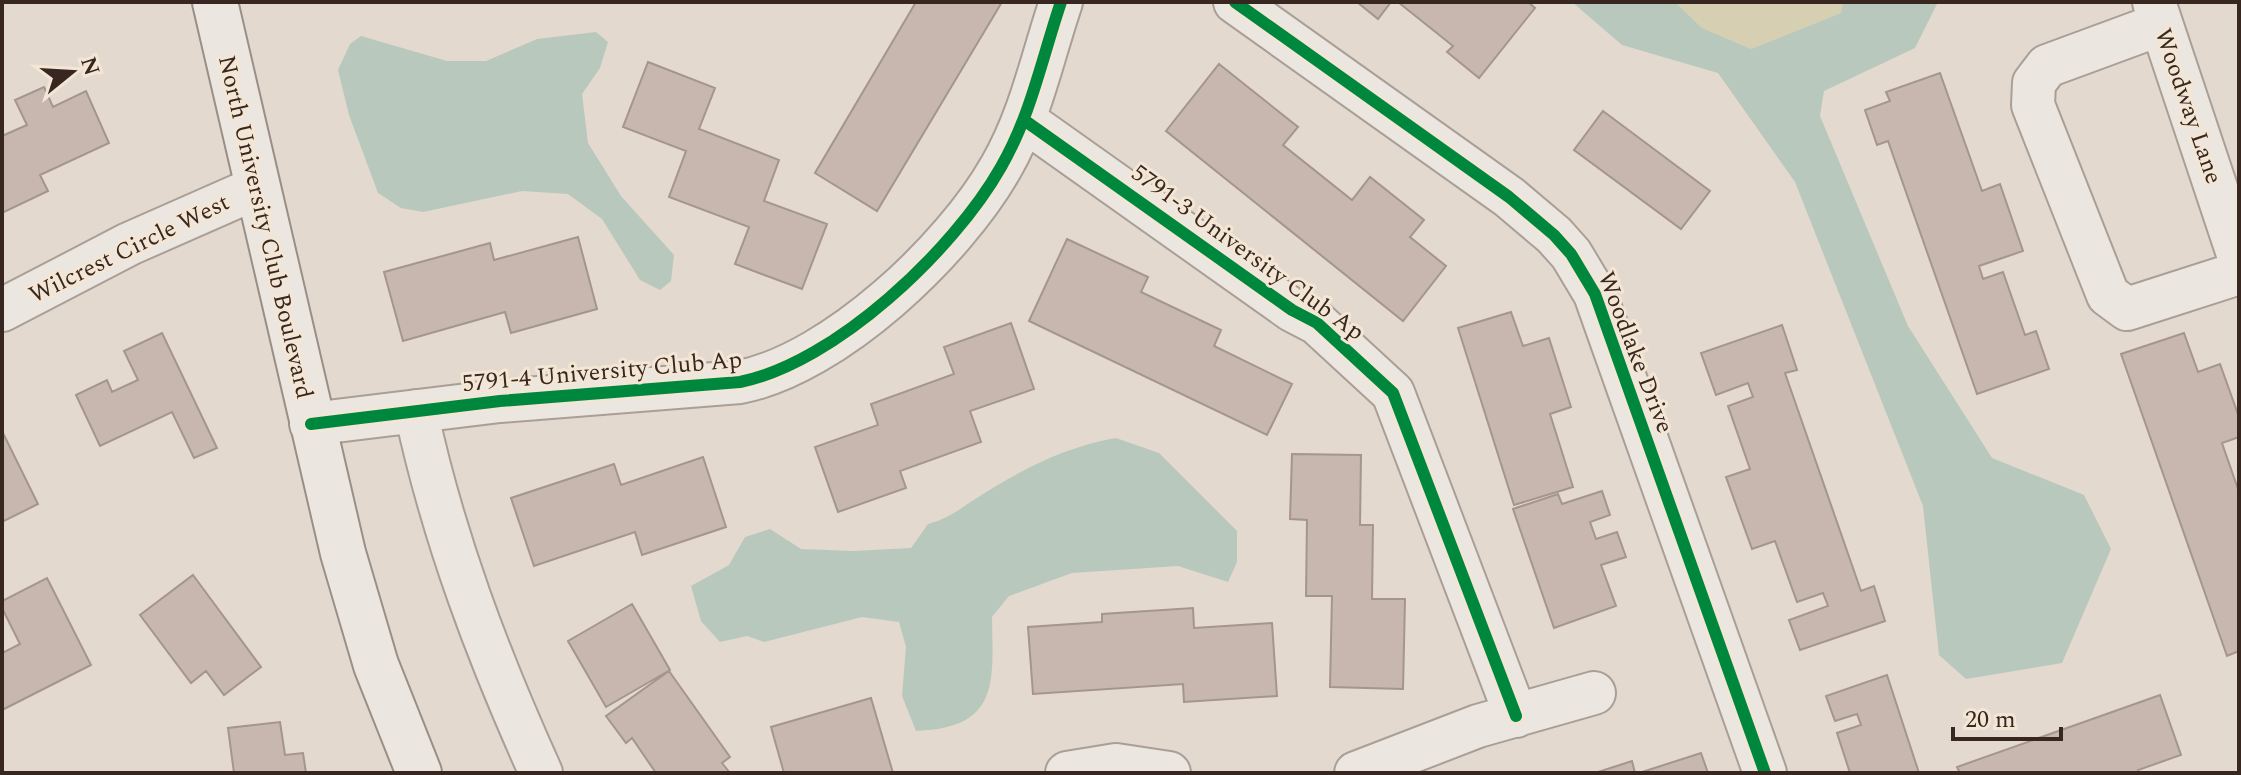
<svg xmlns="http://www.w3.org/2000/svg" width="2241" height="775" font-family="Spectral,serif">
	<rect width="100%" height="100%" fill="#e4d9ce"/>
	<!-- green -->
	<path fill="#d6cfb1" d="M 1675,2 L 1843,2 L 1841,13 L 1751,49 L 1702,28 Z"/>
	<!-- water -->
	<path fill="#b9c8bc" d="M 1572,2 L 1675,2 L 1702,28 L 1751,49 L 1841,13 L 1843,2 L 1938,2 L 1915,48 L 1824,91 L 1820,116 L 1908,326 L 1992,458 L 2084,495 L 2111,549 L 2062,663 L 1966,679 L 1939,655 L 1923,506 L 1795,182 L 1718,73 L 1622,45 Z
		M 596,32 L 608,42 L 600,68 L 582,94 L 588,143 L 621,196 L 674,255 L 671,281 L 660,290 L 640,280 L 602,219 L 568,194 L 522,191 L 423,212 L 401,208 L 378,193 L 349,115 L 338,70 L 350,44 L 361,36 L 447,61 L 486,61 L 537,39 Z
		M 1116,438 L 1159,453 L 1237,531 L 1237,562 L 1228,582 L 1178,566 L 1072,573 L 1009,596 L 992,617 C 993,683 1000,728 916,731 L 902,696 L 906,647 L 899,622 L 862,617 L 764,642 L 747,636 L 720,642 L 701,621 L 691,586 L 729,565 L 745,537 L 770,529 L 801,549 L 853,551 L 911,548 L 928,524 C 951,518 963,506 983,494 C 1024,468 1068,446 1116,438 Z"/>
	<!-- building -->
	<path fill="#c7b7af" stroke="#a4958e" stroke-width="2" d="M 916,2 L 1002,2 L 877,211 L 815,173 Z
		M 1357,2 L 1391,2 L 1378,19 Z
		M 1398,2 L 1528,2 L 1535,8 L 1479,78 L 1447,52 L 1453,46 Z
		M 648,62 L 715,88 L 699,129 L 779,160 L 764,201 L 827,224 L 802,289 L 735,264 L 749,227 L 669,197 L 686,151 L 623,127 Z
		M 1219,64 L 1298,127 L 1283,145 L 1352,200 L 1370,177 L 1424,220 L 1410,237 L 1446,266 L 1403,321 L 1166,131 Z
		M 1940,73 L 1982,191 L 2000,184 L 2023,251 L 1979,266 L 1983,279 L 2003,272 L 2025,335 L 2036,331 L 2049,369 L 1977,394 L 1888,141 L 1877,145 L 1865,110 L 1890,101 L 1886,92 Z
		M 44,87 L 53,107 L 86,91 L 109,143 L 40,175 L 48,191 L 2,213 L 2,136 L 27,125 L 15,100 Z
		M 1603,111 L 1710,191 L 1681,229 L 1574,150 Z
		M 578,237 L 597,309 L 511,333 L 505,312 L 403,341 L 384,272 L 490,243 L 494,260 Z
		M 1067,239 L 1148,277 L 1141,292 L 1221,330 L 1214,346 L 1292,384 L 1267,435 L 1029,321 Z
		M 1511,312 L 1523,346 L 1549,338 L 1571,407 L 1550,414 L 1573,487 L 1514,505 L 1458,328 Z
		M 1011,323 L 1034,389 L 970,411 L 981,442 L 900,471 L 906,488 L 838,512 L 815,447 L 878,425 L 871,404 L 954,374 L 944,347 Z
		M 1782,325 L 1797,370 L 1785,373 L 1861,591 L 1874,586 L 1885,621 L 1800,650 L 1789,620 L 1828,606 L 1823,593 L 1797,602 L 1775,541 L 1752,549 L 1726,477 L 1750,469 L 1728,406 L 1753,397 L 1748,383 L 1716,395 L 1701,353 Z
		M 162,333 L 217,448 L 194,458 L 172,412 L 100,446 L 76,395 L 107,380 L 112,392 L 138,380 L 124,351 Z
		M 2184,333 L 2198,372 L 2220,364 L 2239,417 L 2239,437 L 2222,443 L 2239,492 L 2239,651 L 2227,656 L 2121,354 Z
		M 2,431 L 38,504 L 2,522 Z
		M 1292,454 L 1361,455 L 1360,525 L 1373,525 L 1372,599 L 1405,599 L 1403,689 L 1330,687 L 1332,596 L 1306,596 L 1307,520 L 1290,519 Z
		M 703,457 L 726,527 L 642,555 L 635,532 L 534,566 L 511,498 L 614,464 L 621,485 Z
		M 1602,491 L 1610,515 L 1590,522 L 1596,539 L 1617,532 L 1626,557 L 1601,565 L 1616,606 L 1554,628 L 1513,509 L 1558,494 L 1562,504 Z
		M 193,575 L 261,667 L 224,695 L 206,671 L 191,683 L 140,615 Z
		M 47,578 L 91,665 L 2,710 L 2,653 L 20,644 L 2,608 L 2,601 Z
		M 632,604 L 670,670 L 606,707 L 568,641 Z
		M 1193,608 L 1194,628 L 1272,623 L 1277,696 L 1184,702 L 1183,684 L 1033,694 L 1028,627 L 1102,622 L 1102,614 Z
		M 669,671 L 730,757 L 722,763 L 730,773 L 656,773 L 632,738 L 626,743 L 606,716 Z
		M 1887,675 L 1919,773 L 1850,773 L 1837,733 L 1861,725 L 1857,714 L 1835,721 L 1826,696 Z
		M 2160,695 L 2181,755 L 2138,770 L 2139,773 L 1960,773 L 1957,767 Z
		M 871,698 L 893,773 L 784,773 L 771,727 Z
		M 280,722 L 285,755 L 303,753 L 306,773 L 234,773 L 228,728 Z
		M 1701,753 L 1708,773 L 1639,773 Z
		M 1632,761 L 1635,773 L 1595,773 Z"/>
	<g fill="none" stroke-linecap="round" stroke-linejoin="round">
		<defs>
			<path id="street" d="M 1235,2 L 1509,197 L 1554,235 L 1571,254 L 1595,294 L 1765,773
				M 2154,2 L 2239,257
				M 2161,24 L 2047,66 L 2034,83 L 2033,105 L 2108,295 L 2127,309 L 2239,273
				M 1024,120 L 1292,310 L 1317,323 L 1393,393 L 1516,716
				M 2,310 L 129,244 L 256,188
				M 416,411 C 443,537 488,656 541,773
				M 311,424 L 500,401 L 740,382 C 835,363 954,250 1001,167 C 1031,115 1042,58 1061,2
				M 1067,773 L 1116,765 L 1169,773
				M 1356,773 L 1478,726 L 1594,693"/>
			<path id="secondary" d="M 215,2 L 343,553 L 376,665 L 419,773"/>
		</defs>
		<!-- street casing -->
		<use href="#street" stroke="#a99f97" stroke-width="46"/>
		<!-- secondary casing -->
		<use href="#secondary" stroke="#998f87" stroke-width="48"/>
		<!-- street -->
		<use href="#street" stroke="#ece6e0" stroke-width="42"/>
		<!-- secondary -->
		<use href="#secondary" stroke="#ece6e0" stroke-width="44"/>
		<defs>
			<path id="cycleway" d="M 1235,2 L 1509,197 L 1554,235 L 1571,254 L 1595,294 L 1765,773
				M 1024,120 L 1292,310 L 1317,323 L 1393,393 L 1516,716
				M 311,424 L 500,401 L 740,382 C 835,363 954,250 1001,167 C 1031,115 1042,58 1061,2"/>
		</defs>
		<!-- cycleway casing -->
		<use href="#cycleway" stroke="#f4e6d5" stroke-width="17"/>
		<!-- cycleway -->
		<use href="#cycleway" stroke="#00873e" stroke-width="12"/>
	</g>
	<g text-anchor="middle" stroke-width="6" stroke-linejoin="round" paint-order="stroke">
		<!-- street labels -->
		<g font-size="24" fill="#372720" stroke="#f4e6d5">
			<text transform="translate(2189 106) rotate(71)" y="8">Woodway Lane</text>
			<text transform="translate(266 227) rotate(77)" y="8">North University Club Boulevard</text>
			<text transform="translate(129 248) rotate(-26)" y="8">Wilcrest Circle West</text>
			<text transform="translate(1248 252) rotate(36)" y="8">5791-3 University Club Ap</text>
			<text transform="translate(1636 352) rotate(69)" y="8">Woodlake Drive</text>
			<text transform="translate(602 371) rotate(-5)" y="8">5791-4 University Club Ap</text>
		</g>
	</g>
	<!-- border -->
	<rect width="2241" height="775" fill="none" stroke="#372720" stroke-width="8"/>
	<!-- north arrow -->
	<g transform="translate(72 72) rotate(72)" stroke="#f4e6d5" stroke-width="6" paint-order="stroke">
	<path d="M0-6L14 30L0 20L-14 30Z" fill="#372720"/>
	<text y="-12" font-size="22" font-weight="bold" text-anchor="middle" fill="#372720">N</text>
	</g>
	<!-- scale -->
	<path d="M1953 727v12h108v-12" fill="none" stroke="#372720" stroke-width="4"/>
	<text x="1965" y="727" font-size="24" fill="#372720" stroke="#f4e6d5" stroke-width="6" paint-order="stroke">20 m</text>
</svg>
